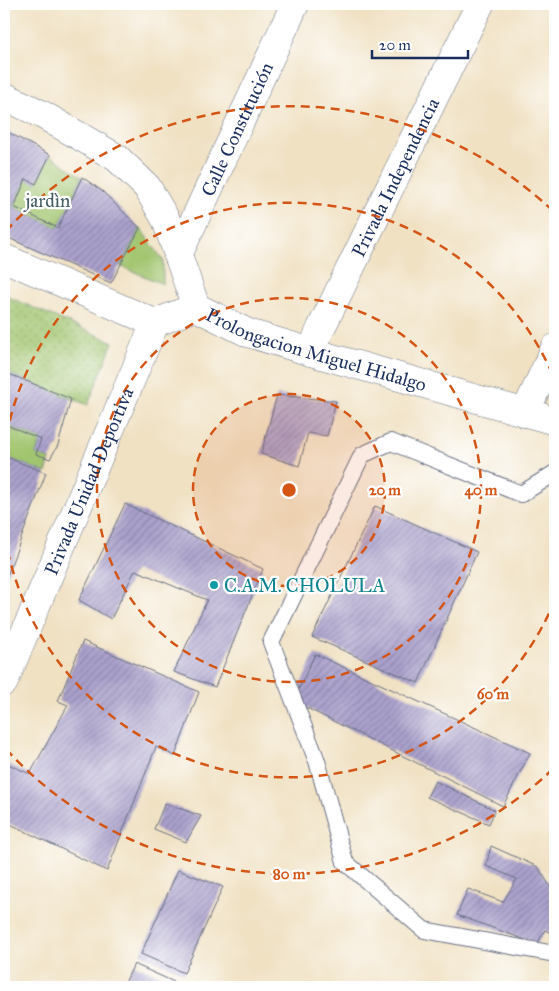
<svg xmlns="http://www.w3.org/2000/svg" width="559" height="991" font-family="'IM FELL Great Primer',serif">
	<defs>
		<pattern id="grass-dots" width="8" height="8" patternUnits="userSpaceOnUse" patternTransform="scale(1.25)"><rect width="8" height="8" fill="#a1c46e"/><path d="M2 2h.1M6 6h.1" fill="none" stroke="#82a05e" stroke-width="1.8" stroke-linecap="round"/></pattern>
		<pattern id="building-hatch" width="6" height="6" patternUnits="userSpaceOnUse" patternTransform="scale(1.25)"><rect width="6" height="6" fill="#aba1cc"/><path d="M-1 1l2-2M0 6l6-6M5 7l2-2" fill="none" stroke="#8a84a9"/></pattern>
	</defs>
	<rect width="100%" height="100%" fill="#fff"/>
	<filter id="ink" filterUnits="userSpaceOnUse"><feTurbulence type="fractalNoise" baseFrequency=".02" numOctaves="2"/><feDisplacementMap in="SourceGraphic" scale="10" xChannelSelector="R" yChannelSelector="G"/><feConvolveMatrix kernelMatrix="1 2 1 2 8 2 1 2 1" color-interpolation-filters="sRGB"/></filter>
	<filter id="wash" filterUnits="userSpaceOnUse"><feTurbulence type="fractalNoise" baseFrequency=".0096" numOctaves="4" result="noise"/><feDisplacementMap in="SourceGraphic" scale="20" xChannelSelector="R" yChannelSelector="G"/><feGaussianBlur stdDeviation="1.12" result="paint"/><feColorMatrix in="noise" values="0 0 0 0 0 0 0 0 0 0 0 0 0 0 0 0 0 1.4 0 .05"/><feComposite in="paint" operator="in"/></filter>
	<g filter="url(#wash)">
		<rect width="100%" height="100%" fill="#f0e1c3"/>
		<!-- grass -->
		<path fill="url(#grass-dots)" stroke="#5e7a66" d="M 4,295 L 113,342 L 88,405 L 4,372 Z"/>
		<!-- garden -->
		<path fill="#a1c46e" stroke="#5e7a66" d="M 50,155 L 82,177 L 58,228 L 14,207 L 26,179 L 36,183 Z
			M 140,228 L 163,260 L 163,284 L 120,266 Z
			M 4,424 L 41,439 L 36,454 L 50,459 L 46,473 L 4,456 Z"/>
		<g id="blocks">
			<!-- building -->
			<path fill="url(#building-hatch)" d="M 4,130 L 50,155 L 36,184 L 26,179 L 14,207 L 58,228 L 82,177 L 102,191 L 140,228 L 111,283 L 4,236 Z
				M 4,372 L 71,399 L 58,445 L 50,459 L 36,454 L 41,439 L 4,424 Z
				M 277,395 L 336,401 L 327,436 L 308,433 L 299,466 L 261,454 Z
				M 4,456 L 46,473 L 6,578 L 4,577 Z
				M 125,504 L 263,569 L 215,687 L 174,672 L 207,600 L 135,570 L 111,619 L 79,600 Z
				M 375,506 L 477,552 L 418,683 L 312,637 Z
				M 83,641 L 199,692 L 175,756 L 156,747 L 107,871 L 4,821 L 4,773 L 8,764 L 30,774 L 68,705 L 58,701 Z
				M 315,654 L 530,753 L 503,806 L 293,701 Z
				M 435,781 L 495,810 L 489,824 L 427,797 Z
				M 165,803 L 201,816 L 186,842 L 154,829 Z
				M 555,817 L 555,828 L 551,826 Z
				M 491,846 L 538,867 L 555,894 L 555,935 L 545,930 L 537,944 L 457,915 L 468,889 L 503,902 L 517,879 L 486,866 Z
				M 178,870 L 223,887 L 184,973 L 141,954 Z
				M 134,964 L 183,986 L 183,987 L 123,987 Z"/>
		</g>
	</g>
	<g filter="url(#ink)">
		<use href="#blocks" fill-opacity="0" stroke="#666d81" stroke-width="1"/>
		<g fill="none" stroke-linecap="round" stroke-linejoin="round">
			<defs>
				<path id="service" d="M 555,473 L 521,494 L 391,442 L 362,455 L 271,642 L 317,761 L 345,862 L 424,930 L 555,954"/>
				<g id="minor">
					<path id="s1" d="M 178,255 L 295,4"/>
					<path d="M 4,258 L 155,323"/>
					<path id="s2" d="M 311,352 L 321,328 L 480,4"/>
					<path d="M 525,413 L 555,348"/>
					<path id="s3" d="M 4,682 L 155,323 L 196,307"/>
				</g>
				<g id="tertiary">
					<path id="s4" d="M 4,96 L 43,115 L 117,158 L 147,187 L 166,220 L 196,307 L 248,333 L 311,352 L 555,421"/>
				</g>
			</defs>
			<!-- service casing -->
			<use href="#service" stroke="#666d81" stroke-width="18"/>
			<!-- minor casing -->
			<use href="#minor" stroke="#666d81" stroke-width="29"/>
			<!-- tertiary casing -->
			<use href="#tertiary" stroke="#666d81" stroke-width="29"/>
			<!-- service -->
			<use href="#service" stroke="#fff" stroke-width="16"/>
			<!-- minor -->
			<use href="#minor" stroke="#fff" stroke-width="28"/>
			<!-- tertiary -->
			<use href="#tertiary" stroke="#fff" stroke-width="28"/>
		</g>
	</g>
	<!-- distance rings -->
	<circle cx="289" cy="490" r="96" fill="#d45514" fill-opacity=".12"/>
	<g fill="none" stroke="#d45514" stroke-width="2.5" stroke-dasharray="9 6">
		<circle cx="289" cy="490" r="96"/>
		<circle cx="289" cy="490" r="192"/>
		<path d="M555 600A288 288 0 0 1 4 530M4 450A288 288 0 0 1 555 380"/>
		<path d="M553 769A384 384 0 0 1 6 749M6 231A384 384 0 0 1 553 211"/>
	</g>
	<!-- markers -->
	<circle fill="#0f9aa8" stroke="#fff" stroke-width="2" cx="214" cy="585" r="5"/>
	<g text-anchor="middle" stroke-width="4.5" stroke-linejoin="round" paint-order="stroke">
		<!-- street labels -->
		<g font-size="19" fill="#1b2f5e" stroke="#fff">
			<text dy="7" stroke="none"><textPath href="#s1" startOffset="139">Calle Constitución</textPath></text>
			<text dy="7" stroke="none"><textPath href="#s2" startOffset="194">Privada Independencia</textPath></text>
			<text dy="7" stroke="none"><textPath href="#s4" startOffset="429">Prolongacion Miguel Hidalgo</textPath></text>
			<text dy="7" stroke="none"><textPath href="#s3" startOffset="218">Privada Unidad Deportiva</textPath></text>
		</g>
		<!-- park labels -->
		<g font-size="19" fill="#435c63" stroke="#fff">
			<text x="48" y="207">jardìn</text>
		</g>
		<!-- culture labels -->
		<g font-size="19" fill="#0d838f" stroke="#fff" text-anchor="start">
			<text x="224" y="592">C.A.M. CHOLULA</text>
		</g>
	</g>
	<circle cx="289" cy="490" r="8" fill="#d45514" stroke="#fff" stroke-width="2.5"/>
	<g font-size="15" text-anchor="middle" font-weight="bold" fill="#d45514" stroke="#fff" stroke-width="4.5" stroke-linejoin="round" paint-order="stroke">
		<text x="385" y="495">20 m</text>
		<text x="481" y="495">40 m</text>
		<text x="493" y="699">60 m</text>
		<text x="289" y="879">80 m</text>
	</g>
	<!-- margin -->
	<rect width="559" height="991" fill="none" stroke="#fff" stroke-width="20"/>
	<!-- scale -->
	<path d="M372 50v8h96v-8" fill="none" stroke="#1b2f5e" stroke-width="2.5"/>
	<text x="379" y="50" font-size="15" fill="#1b2f5e" stroke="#ffffff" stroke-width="4" paint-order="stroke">20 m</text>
</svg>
